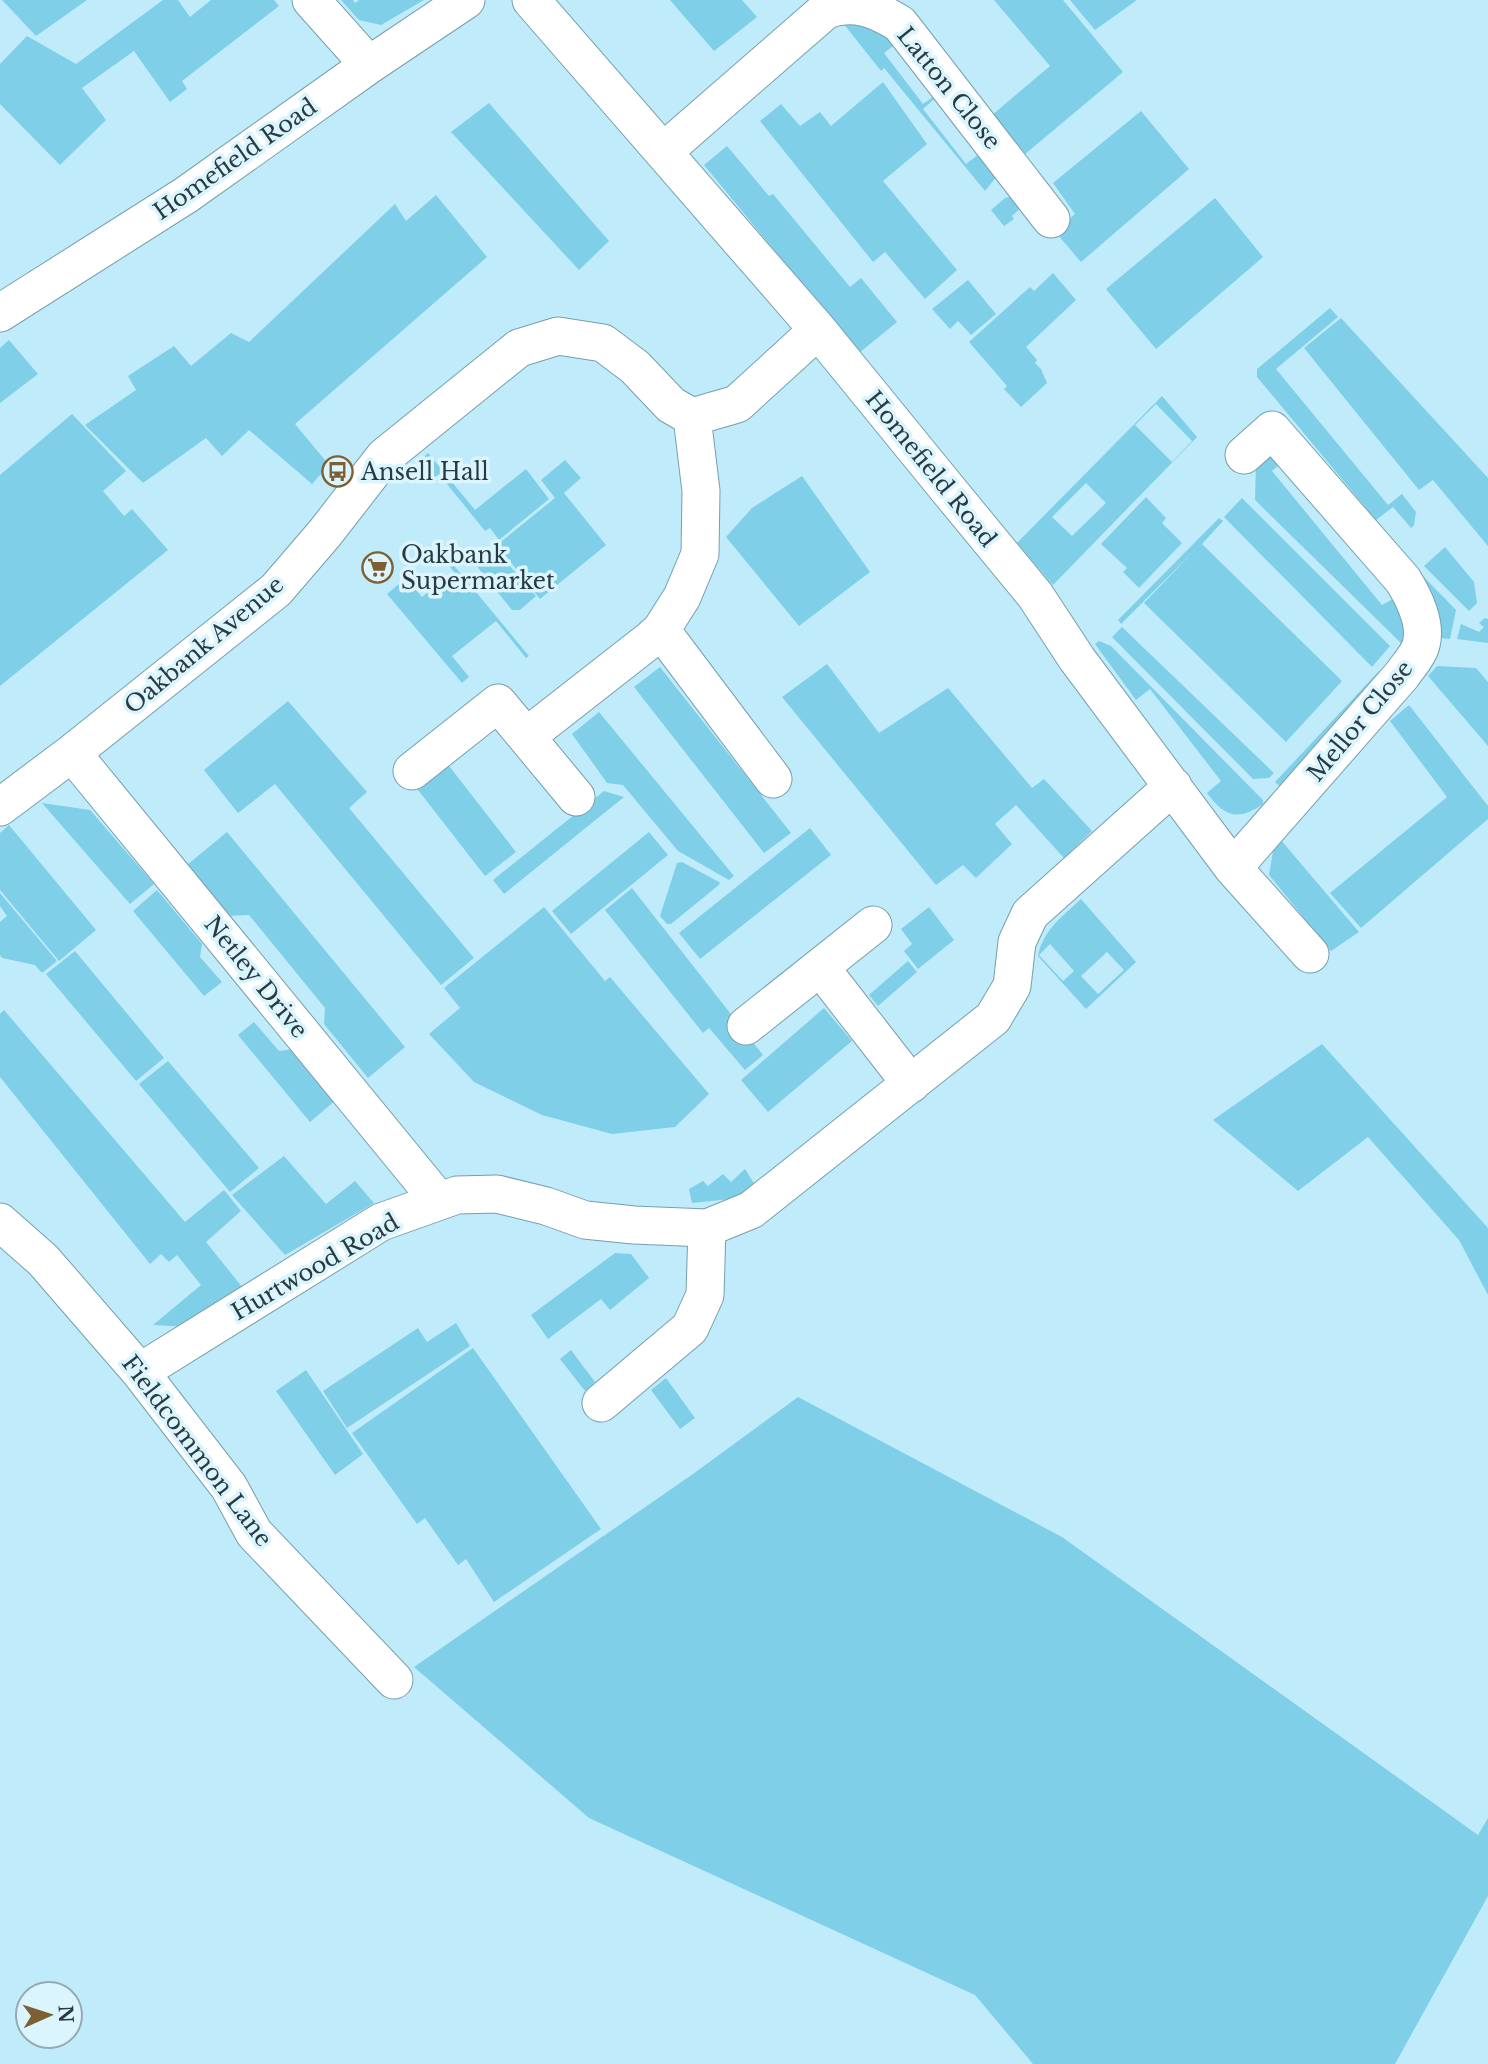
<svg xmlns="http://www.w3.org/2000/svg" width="1488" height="2064" font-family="'Libre Baskerville',serif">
	<rect width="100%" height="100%" fill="#c0ebfa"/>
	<!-- green -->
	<path fill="#7fcfe8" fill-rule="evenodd" d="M 2,0 L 87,0 L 36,36 Z
		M 163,0 L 178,0 L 190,17 L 211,0 L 274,0 L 279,6 L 182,81 L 187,89 L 170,102 L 134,51 L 82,88 L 106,120 L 60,165 L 0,104 L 0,64 L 27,36 L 76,64 Z
		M 341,0 L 353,0 L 355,3 L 359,0 L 424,0 L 381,25 L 359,20 Z
		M 670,0 L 742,0 L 757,17 L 714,51 Z
		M 994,0 L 1063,0 L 1123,72 L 1024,155 L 991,116 L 1050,66 Z
		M 1070,0 L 1137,0 L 1095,30 Z
		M 843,23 L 887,29 L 901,40 L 884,53 L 923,104 L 939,93 L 940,94 L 923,109 L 966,164 L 983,151 L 997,176 L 985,191 L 884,68 L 881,71 Z
		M 883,82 L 927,144 L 883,181 L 957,270 L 925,299 L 885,252 L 873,262 L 760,121 L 781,104 L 800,126 L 820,112 L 831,126 Z
		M 489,103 L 609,241 L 579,270 L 451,132 Z
		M 1141,111 L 1189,169 L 1081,262 L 1058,235 L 1059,228 L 1075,214 L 1053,183 Z
		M 727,146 L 769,196 L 773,194 L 850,287 L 861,278 L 897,322 L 859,353 L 704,165 Z
		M 436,195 L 487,257 L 295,424 L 329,465 L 312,484 L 249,430 L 222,456 L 206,438 L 143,483 L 85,425 L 136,390 L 128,376 L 174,346 L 191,366 L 231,333 L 249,342 L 395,204 L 406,221 Z
		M 1013,196 L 1027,202 L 1012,216 L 1014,219 L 1004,226 L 991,210 L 1005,198 Z
		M 1215,198 L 1263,257 L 1156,349 L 1106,289 Z
		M 1053,273 L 1076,300 L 1026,347 L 1037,360 L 1035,363 L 1041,369 L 1047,383 L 1021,407 L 1004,389 L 1007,386 L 969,342 L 1030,287 L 1034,291 Z
		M 968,280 L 996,314 L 971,335 L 958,321 L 950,329 L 932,309 Z
		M 1330,308 L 1338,317 L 1276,369 L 1388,505 L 1402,494 L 1416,512 L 1414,525 L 1411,528 L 1393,507 L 1376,520 L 1257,377 L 1257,369 Z
		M 1341,318 L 1488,478 L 1488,546 L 1433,480 L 1419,490 L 1304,348 Z
		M 9,340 L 38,374 L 0,403 L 0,348 Z
		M 1162,396 L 1197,437 L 1053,585 L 1017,543 ZM 1156,404 L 1192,441 L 1172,462 L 1135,425 ZM 1086,483 L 1106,503 L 1072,536 L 1052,517 Z
		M 72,414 L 126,471 L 103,491 L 124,516 L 132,509 L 168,550 L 0,686 L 0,475 Z
		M 428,453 L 475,510 L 526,469 L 549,499 L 499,540 L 490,528 L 485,531 L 439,474 L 429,482 C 422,471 417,463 428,453 Z
		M 1266,453 L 1286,459 L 1272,471 L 1382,605 L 1400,595 L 1406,614 L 1405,647 L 1255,500 L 1256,461 Z
		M 565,460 L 581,478 L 564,493 L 606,545 L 540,599 L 497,545 L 555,498 L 541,480 Z
		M 802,476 L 870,572 L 799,626 L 726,537 L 752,508 Z
		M 1146,497 L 1166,518 L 1162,523 L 1182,543 L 1139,588 L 1123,572 L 1127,568 L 1101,544 Z
		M 1242,498 L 1390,646 L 1372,667 L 1224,517 Z
		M 1219,518 L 1223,521 L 1202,544 L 1342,681 L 1286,742 L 1144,603 L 1196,549 L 1121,624 L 1118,620 Z
		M 1445,547 L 1474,582 L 1477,603 L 1469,611 L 1424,566 Z
		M 494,548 L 536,596 L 520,610 L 512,610 L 475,564 Z
		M 441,550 L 529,656 L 526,658 L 496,621 L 452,656 L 469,677 L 462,683 L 387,594 L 406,578 L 422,597 L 454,572 L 438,552 Z
		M 1419,572 L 1456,610 L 1450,639 L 1440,638 Z
		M 1485,618 L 1488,619 L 1488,643 L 1457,639 L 1461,624 L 1479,632 L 1484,627 L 1479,623 Z
		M 1122,627 L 1274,773 L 1269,778 L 1253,779 L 1112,637 Z
		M 1099,641 L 1111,646 L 1254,791 L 1263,800 L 1263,804 C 1237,822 1224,816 1207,793 L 1221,781 L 1150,689 L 1136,700 L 1095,644 Z
		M 827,664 L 879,733 L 948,688 L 1032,788 L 1044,779 L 1092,831 L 1064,858 L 1016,805 L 995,824 L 1012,844 L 976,878 L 963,865 L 936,885 L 782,697 Z
		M 1437,666 L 1476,668 L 1488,682 L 1488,746 L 1428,676 Z
		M 660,667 L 791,833 L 764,853 L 634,687 Z
		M 1379,671 L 1386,679 L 1283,789 L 1275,782 Z
		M 288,701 L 367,792 L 349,808 L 474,958 L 441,985 L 275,784 L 238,813 L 204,770 Z
		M 1409,705 L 1488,806 L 1488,819 L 1361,928 L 1330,893 L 1447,797 L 1390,721 Z
		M 599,712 L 734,876 L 729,880 L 678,851 L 623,785 L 607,783 L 572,734 Z
		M 446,762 L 516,852 L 485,876 L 415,786 Z
		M 604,791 L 624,797 L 504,894 L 493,880 Z
		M 42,803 L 90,810 L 154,884 L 130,904 Z
		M 9,825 L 96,930 L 59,961 L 0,890 L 0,833 Z
		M 810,828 L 831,855 L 700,959 L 679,933 Z
		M 227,832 L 405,1047 L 368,1078 L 324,1024 L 325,1008 L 249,915 L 229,916 L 187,865 Z
		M 649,832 L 668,855 L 571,934 L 552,911 Z
		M 1280,839 L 1359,932 L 1331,951 L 1269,875 L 1274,846 Z
		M 682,862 L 719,882 L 720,884 L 671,924 L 667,924 L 660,916 L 677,863 Z
		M 632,888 L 763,1055 L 745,1070 L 709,1028 L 703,1033 L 605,910 Z
		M 157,890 L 202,944 L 200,957 L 222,982 L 204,996 L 133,911 Z
		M 0,893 L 57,961 L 42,973 L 35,965 L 2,958 L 0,955 L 0,922 L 7,916 L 0,906 Z
		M 1081,899 L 1136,962 L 1086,1009 L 1038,956 C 1043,930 1062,917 1081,899 ZM 1050,944 L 1074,971 L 1063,981 L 1039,955 ZM 1107,952 L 1124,970 L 1098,994 L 1081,976 Z
		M 544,907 L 605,981 L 610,977 L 709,1094 L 675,1127 L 612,1134 L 542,1115 L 474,1082 L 429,1034 L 460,1008 L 444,988 Z
		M 929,907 L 954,940 L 918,969 L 904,951 L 912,944 L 901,929 Z
		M 75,951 L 164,1058 L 136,1081 L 46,974 Z
		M 908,961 L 917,972 L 878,1006 L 869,995 Z
		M 824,1008 L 852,1041 L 768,1112 L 741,1080 Z
		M 4,1010 L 185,1222 L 224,1190 L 241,1211 L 206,1242 L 247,1293 L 189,1327 L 153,1325 L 201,1285 L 177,1255 L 169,1262 L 161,1254 L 150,1264 L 0,1077 L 0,1014 Z
		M 254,1022 L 279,1051 L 293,1049 L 336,1100 L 310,1122 L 238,1035 Z
		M 1322,1044 L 1488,1228 L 1488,1295 L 1459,1240 L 1368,1137 L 1298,1191 L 1213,1120 Z
		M 168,1061 L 259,1168 L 230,1192 L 139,1084 Z
		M 284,1156 L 326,1204 L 355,1181 L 374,1203 L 285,1255 L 232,1195 Z
		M 745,1169 L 755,1185 L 750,1197 L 692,1203 L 689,1189 L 703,1181 L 708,1186 L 723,1174 L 731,1182 Z
		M 615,1253 L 631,1254 L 649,1278 L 610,1310 L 601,1299 L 548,1339 L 531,1315 Z
		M 456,1323 L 470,1346 L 347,1428 L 323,1391 L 418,1328 L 427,1342 Z
		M 473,1348 L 601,1529 L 494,1602 L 466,1559 L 458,1565 L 425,1518 L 417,1524 L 352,1433 Z
		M 571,1350 L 595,1382 L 585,1391 L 560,1359 Z
		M 306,1370 L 363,1454 L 335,1475 L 276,1391 Z
		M 666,1378 L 695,1418 L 680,1429 L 651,1390 Z
		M 798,1397 L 1062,1537 L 1478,1835 L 1488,1818 L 1488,1896 L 1395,2064 L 1033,2064 L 975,1995 L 589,1818 L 414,1667 L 693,1474 Z"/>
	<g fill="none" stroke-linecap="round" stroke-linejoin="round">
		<defs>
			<path id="minor" d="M 311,0 L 369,65
				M 531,0 L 818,330 L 946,487 L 1035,595 L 1077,659 L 1233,868 L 1310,954
				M 663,152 L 826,10 C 854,0 876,9 900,24 L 1051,219
				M 0,313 L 186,195 L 369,65 L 466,0
				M 661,630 L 773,779
				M 527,736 L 651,639 L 661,630 L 682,597 L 700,554 L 701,491 L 692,417
				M 72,753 L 439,1201
				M 412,771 L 498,703 L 576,797
				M 0,807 L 72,753 L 276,590 L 325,533 L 384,457 L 519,348 L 558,336 L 603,343 L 635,367 L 671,405 L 692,417 L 737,404 L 818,330
				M 1233,868 L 1402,675 C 1408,666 1418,656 1421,645 C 1427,623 1414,598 1403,580 L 1272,430 L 1244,455
				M 820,967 L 911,1084
				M 746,1026 L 873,925
				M 0,1222 L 43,1260 L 140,1372 L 229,1487 L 254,1533 L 394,1680
				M 140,1372 L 381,1222 L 457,1195 L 497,1194 L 546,1206 L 585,1220 L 634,1225 L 707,1228 L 751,1210 L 993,1018 L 1012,986 L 1017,942 L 1030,914 L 1173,786
				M 601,1403 L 690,1328 L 705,1295 L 707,1228"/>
		</defs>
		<!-- minor casing -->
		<use href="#minor" stroke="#769fad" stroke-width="39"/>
		<!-- minor -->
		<use href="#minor" stroke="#fff" stroke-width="37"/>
	</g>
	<!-- icons -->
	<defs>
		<symbol id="bus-ring" viewBox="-11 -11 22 22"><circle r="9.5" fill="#dbf5fe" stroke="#7d5f33" stroke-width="1.5"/><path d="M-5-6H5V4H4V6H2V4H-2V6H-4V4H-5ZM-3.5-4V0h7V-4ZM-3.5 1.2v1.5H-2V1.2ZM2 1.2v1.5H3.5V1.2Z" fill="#7d5f33"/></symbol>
		<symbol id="supermarket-ring" viewBox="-11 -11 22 22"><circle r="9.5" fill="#dbf5fe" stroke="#7d5f33" stroke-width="1.5"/><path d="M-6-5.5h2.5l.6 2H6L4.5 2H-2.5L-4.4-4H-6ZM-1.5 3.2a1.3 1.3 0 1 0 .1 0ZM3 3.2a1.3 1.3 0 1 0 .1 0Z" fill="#7d5f33"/></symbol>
	</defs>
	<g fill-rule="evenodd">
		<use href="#bus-ring" x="320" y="454" width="35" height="35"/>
		<use href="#supermarket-ring" x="360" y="550" width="35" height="35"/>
	</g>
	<g text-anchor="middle" stroke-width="7" stroke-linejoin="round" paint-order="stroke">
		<!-- street labels -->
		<g font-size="23" fill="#293b40" stroke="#dbf5fe">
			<text transform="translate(949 88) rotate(51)" y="8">Latton Close</text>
			<text transform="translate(235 159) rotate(-35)" y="8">Homefield Road</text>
			<text transform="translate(931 469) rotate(51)" y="8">Homefield Road</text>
			<text transform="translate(204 645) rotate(-40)" y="8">Oakbank Avenue</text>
			<text transform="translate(1360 721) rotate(-50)" y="8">Mellor Close</text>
			<text transform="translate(256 977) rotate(51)" y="8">Netley Drive</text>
			<text transform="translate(315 1267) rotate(-30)" y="8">Hurtwood Road</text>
			<text transform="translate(197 1451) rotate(53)" y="8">Fieldcommon Lane</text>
		</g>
		<!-- poi labels -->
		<g font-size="23" fill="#293b40" stroke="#dbf5fe" text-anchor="start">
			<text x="361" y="480">Ansell Hall</text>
			<text x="401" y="563">Oakbank<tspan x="401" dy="26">Supermarket</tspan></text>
		</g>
	</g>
	<!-- north arrow -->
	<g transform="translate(49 2015) rotate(87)"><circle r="33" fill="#dbf5fe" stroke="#94abb2" stroke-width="2"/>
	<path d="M0-5L12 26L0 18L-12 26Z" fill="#7d5f33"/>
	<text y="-10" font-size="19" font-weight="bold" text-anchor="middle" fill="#293b40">N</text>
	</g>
</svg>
